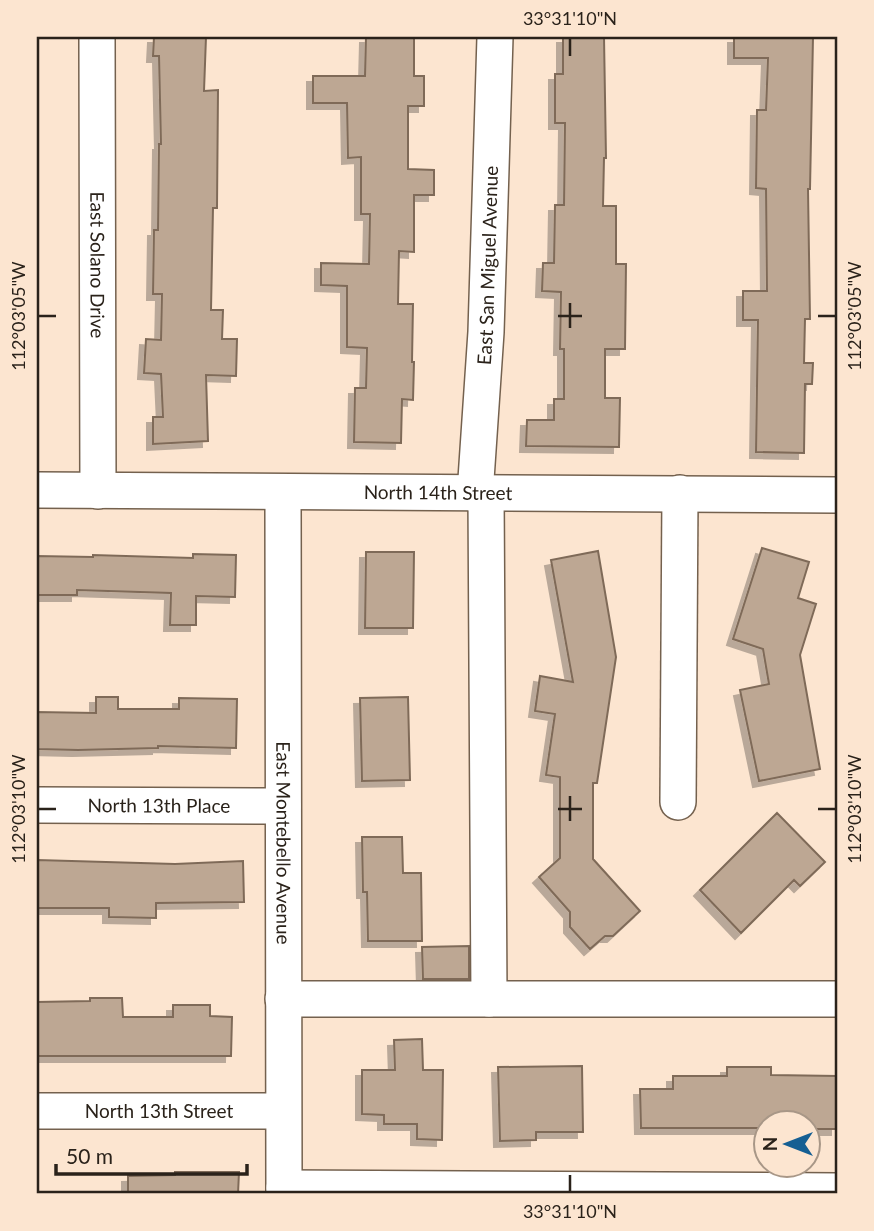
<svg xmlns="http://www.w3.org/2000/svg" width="874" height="1231" font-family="Lato,sans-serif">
	<defs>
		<filter id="shadow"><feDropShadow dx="-6" dy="6" stdDeviation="0" flood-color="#0004"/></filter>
	</defs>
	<rect width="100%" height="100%" fill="#fce5d0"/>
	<!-- building -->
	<path fill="#bda793" stroke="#7f6b59" stroke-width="2" filter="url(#shadow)" d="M 154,37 L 206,37 L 204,91 L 218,90 L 217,208 L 213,208 L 211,310 L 223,310 L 222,339 L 237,339 L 236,376 L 206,375 L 208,441 L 153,444 L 153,417 L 163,417 L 161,374 L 144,373 L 146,339 L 161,340 L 162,294 L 153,294 L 154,230 L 158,230 L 159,144 L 161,144 L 159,56 L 153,56 Z
		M 366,37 L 414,37 L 414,76 L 424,76 L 424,106 L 408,106 L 408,169 L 434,170 L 434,195 L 414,195 L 414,252 L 399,251 L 398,304 L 413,304 L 412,362 L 414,362 L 413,400 L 402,399 L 401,443 L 354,442 L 355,388 L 366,388 L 367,348 L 347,347 L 347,286 L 321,285 L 321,263 L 369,264 L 370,214 L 361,214 L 361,157 L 348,158 L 347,103 L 313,103 L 313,76 L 365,76 Z
		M 563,37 L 604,37 L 606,158 L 604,158 L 603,206 L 616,206 L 616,264 L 626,264 L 625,349 L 605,349 L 605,398 L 620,398 L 619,447 L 526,446 L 527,420 L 554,420 L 554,399 L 564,399 L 564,349 L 560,349 L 561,292 L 542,291 L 543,263 L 554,263 L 555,205 L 564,205 L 565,123 L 555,123 L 555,74 L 563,74 Z
		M 734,37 L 813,37 L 810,189 L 808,189 L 810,319 L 805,319 L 804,363 L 813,363 L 812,384 L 805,384 L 804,453 L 756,452 L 758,320 L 743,320 L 743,291 L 767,291 L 766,189 L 756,188 L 757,110 L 766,110 L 768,58 L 734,58 Z
		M 762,548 L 809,562 L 798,598 L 816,604 L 800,655 L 820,769 L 759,781 L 740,690 L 769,684 L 763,649 L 733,639 Z
		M 598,551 L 616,657 L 597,783 L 593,783 L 593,859 L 640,911 L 613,936 L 605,936 L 590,949 L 570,927 L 570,912 L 539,877 L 560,858 L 560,777 L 546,775 L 555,714 L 535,711 L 540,676 L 573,682 L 551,560 Z
		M 366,552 L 414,552 L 413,628 L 365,628 Z
		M 193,554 L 236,555 L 235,597 L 196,596 L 196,625 L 170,625 L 171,593 L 77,590 L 77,595 L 37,595 L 37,556 L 93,557 L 93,555 L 193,558 Z
		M 96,697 L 118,697 L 118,709 L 179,709 L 179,698 L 237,699 L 236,748 L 158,746 L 158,748 L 78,750 L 37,749 L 37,712 L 96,713 Z
		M 408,697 L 410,780 L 362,781 L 360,698 Z
		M 777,813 L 825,862 L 800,886 L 794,880 L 741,933 L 700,890 Z
		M 362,837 L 402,837 L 403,873 L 421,873 L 422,941 L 368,941 L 367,892 L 363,892 Z
		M 37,860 L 175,864 L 243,861 L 244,902 L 156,903 L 156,918 L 109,917 L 109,908 L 37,908 Z
		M 469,946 L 469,979 L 423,979 L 422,947 Z
		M 90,998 L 122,998 L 123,1017 L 173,1017 L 173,1005 L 210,1005 L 210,1016 L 232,1017 L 231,1056 L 37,1056 L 37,1002 L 90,1001 Z
		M 422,1039 L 423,1070 L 443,1070 L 442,1140 L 417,1139 L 417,1124 L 384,1124 L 384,1115 L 362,1114 L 362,1070 L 395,1070 L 394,1040 Z
		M 582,1066 L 583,1132 L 536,1132 L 536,1140 L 500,1141 L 498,1067 Z
		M 727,1067 L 771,1067 L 771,1075 L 837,1076 L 837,1129 L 808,1129 L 808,1123 L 766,1123 L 766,1128 L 641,1128 L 640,1089 L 673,1089 L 673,1076 L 727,1076 Z
		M 175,1172 L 239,1172 L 238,1194 L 128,1194 L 128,1176 L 175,1175 Z"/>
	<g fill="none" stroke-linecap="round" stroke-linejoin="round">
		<defs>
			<g id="minor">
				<path id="s1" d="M 97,37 L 98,491"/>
				<path id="s2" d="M 37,490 L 837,495"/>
				<path id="s3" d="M 283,493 L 284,1194"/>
				<path id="s4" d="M 475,494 L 486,332 L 495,37"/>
				<path d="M 486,494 L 489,999"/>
				<path d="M 678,802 L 680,493"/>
				<path id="s5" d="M 37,805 L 283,806"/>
				<path d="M 283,999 L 837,999"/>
				<path id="s6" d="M 37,1111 L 283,1111"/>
				<path d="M 284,1188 L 837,1191"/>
			</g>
		</defs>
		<!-- minor casing -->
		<use href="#minor" stroke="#74614e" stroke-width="38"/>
		<!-- minor -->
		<use href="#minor" stroke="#fff" stroke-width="35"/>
	</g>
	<!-- ticks -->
	<path fill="none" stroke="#2a221a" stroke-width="2.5" d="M 570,38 L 570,56M 570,303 L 570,328M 38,316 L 56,316M 558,316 L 582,316M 818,316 L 836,316M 570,796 L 570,821M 38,809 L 56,809M 558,809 L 582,809M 818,809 L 836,809M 570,1175 L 570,1192"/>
	<g text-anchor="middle" stroke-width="6" stroke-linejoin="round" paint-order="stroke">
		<!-- street labels -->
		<g font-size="19" fill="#2a221a" stroke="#fce5d0">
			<text dy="7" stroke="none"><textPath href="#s1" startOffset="228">East Solano Drive</textPath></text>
			<text dy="7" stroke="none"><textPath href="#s4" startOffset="229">East San Miguel Avenue</textPath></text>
			<text dy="7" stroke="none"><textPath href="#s2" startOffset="401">North 14th Street</textPath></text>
			<text dy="7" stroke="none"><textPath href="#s5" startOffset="122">North 13th Place</textPath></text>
			<text dy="7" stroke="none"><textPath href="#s3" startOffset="350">East Montebello Avenue</textPath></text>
			<text dy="7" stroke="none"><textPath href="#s6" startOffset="122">North 13th Street</textPath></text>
		</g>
	</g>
	<!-- border -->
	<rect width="874" height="1231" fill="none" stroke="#fce5d0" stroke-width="77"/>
	<!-- north arrow -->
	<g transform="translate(787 1144) rotate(270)"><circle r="33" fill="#fce5d0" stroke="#a89787" stroke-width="2"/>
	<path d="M0-5L12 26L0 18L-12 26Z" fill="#155f93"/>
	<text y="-10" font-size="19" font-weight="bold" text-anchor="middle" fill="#2a221a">N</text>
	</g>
	<!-- scale -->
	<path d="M56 1164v10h191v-10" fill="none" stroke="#2a221a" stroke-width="3.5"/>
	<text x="66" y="1164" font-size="21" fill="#2a221a" stroke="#fce5d0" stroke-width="5" paint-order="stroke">50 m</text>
	<rect x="38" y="38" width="798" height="1154" fill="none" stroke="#2a221a" stroke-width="2.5"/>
	<g font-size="18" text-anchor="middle" fill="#2a221a">
		<text x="570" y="25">33°31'10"N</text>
		<text transform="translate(855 316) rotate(-90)" y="6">112°03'05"W</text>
		<text transform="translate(19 316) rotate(-90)" y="6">112°03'05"W</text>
		<text transform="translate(855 809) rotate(-90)" y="6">112°03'10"W</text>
		<text transform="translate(19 809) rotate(-90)" y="6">112°03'10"W</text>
		<text x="570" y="1218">33°31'10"N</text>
	</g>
</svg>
